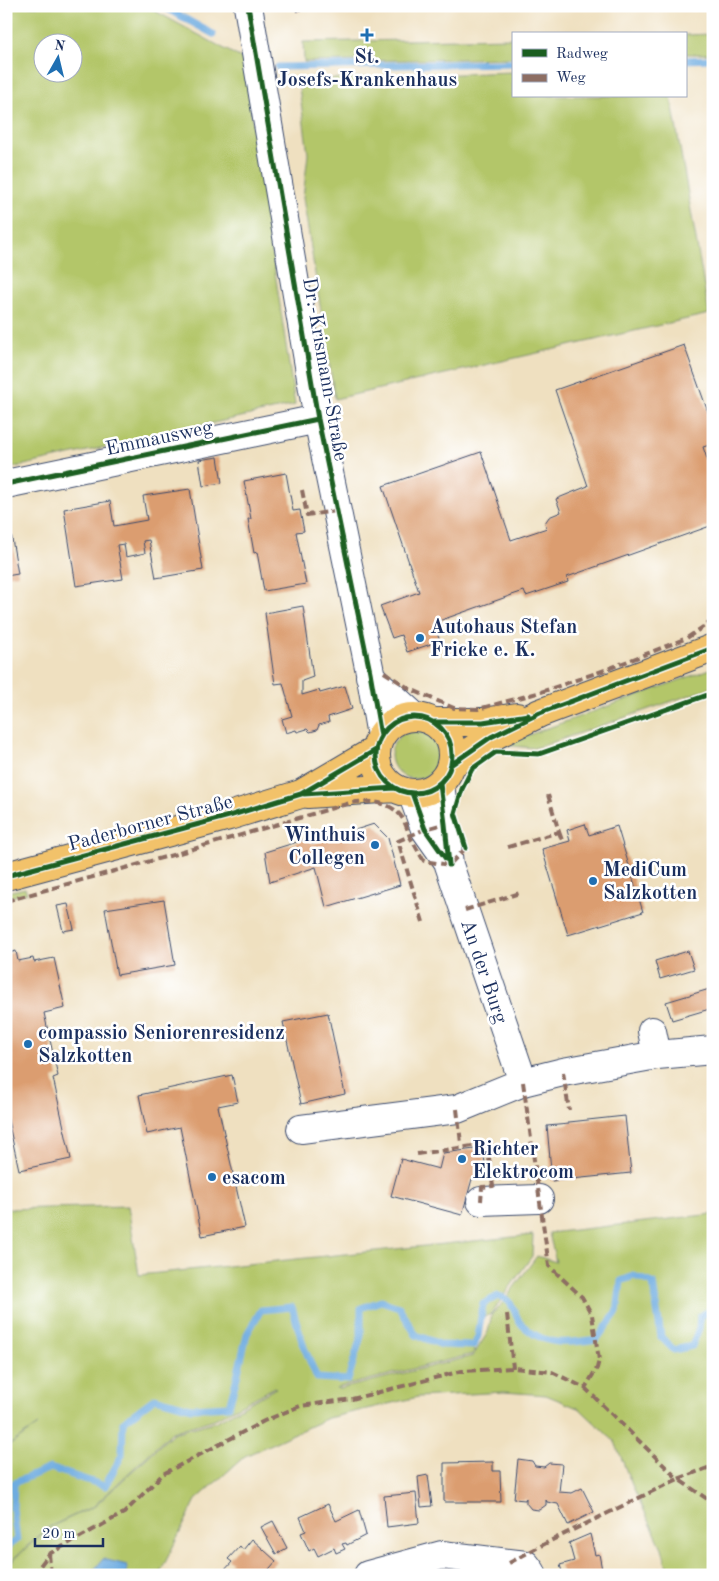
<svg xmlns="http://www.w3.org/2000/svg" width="719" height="1581" font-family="'Old Standard TT',serif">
	<rect width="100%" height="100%" fill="#fff"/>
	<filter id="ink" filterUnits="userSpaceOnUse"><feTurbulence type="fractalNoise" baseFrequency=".02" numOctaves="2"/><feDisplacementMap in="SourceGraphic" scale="10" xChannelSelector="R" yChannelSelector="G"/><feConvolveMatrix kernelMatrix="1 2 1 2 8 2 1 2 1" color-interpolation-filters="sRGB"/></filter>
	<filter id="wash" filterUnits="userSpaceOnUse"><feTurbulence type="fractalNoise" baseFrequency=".0096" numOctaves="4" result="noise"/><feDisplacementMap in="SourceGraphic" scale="20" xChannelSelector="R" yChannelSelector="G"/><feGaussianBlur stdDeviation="1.12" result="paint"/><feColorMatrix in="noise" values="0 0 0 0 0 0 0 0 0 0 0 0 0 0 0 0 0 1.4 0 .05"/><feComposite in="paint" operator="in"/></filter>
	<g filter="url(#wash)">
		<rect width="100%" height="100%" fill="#efe0c0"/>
		<!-- green -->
		<path fill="#b3c669" stroke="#677a64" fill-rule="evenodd" d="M 6,6 L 146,6 L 243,59 L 295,405 L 6,469 ZM 42,42 L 72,42 L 72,72 L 42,72 Z
			M 713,34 L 713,54 L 685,54 L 685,35 Z
			M 513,38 L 513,58 L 304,62 L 303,42 Z
			M 513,72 L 513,96 L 671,96 L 709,314 L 335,399 L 303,198 L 308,154 L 298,80 Z
			M 713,668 L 713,687 L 545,745 L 534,748 L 501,745 Z
			M391 755a24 24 0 1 1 48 0a24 24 0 1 1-48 0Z
			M 25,888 L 27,893 L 6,898 L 6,892 Z
			M 128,1206 L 139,1275 L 533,1235 L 532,1256 L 491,1314 L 484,1317 L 473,1354 L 336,1388 L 340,1389 L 473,1356 L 488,1332 L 492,1314 L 500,1306 L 537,1256 L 556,1262 L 549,1233 L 713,1214 L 713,1575 L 669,1575 L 662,1548 L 632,1485 L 615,1442 L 580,1409 L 546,1395 L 504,1392 L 418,1397 L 328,1418 L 245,1456 L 196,1500 L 159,1575 L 6,1575 L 6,1570 L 16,1557 L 50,1527 L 95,1506 L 173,1433 L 217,1421 L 276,1388 L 275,1387 L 215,1419 L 172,1432 L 94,1506 L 49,1527 L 16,1556 L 6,1568 L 6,1448 L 38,1425 L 6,1447 L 6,1209 Z"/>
		<!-- water -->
		<path fill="#6eace0" stroke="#446e9f" d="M 103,1559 L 127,1565 L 127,1575 L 90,1575 Z"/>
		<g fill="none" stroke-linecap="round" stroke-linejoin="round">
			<!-- stream -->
			<path stroke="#6eace0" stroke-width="7" d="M 162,6 L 213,34
				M 685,60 L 713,59
				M 278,67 L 513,63
				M 6,1547 L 17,1540 L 13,1509 L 14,1483 L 50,1468 L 105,1486 L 122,1455 L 123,1422 L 155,1398 L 191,1408 L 229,1406 L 237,1377 L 247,1334 L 261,1310 L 292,1307 L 304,1347 L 317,1378 L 348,1380 L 361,1336 L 361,1308 L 381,1301 L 399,1307 L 416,1335 L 442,1345 L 474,1346 L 478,1336 L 483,1304 L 498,1296 C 513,1300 512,1308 519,1321 C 521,1324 524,1327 527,1329 C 547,1347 572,1343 597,1339 L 617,1312 L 621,1281 L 634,1276 L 653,1283 L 661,1337 L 674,1350 L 692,1346 L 699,1328 L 700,1316 L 713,1309"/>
		</g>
		<g id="blocks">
			<!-- building -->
			<path fill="#db9d6f" d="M 294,6 L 307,6 L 297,12 Z
				M 684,345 L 713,426 L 713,444 L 703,447 L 713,476 L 713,525 L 567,577 L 568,582 L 526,596 L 524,591 L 512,595 L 433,623 L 440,641 L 407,652 L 401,635 L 392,638 L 380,606 L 419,592 L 383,486 L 481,452 L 511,540 L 547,528 L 545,523 L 549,517 L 561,512 L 556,499 L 588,486 L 555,390 Z
				M 218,457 L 222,483 L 203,486 L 199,460 Z
				M 286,473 L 293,511 L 300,510 L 301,516 L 304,531 L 296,532 L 306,584 L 264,591 L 257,552 L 254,553 L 248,519 L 251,519 L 244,481 Z
				M 190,489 L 203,570 L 156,578 L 149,540 L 143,541 L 145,553 L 126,557 L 124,544 L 117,545 L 123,579 L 76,586 L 64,509 L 110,501 L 114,526 L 147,520 L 143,496 Z
				M 10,527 L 18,574 L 6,576 L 6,528 Z
				M 303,606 L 313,677 L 302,681 L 302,695 L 319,690 L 320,693 L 345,686 L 352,709 L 328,717 L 329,722 L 319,725 L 317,730 L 310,732 L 307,729 L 297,732 L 296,730 L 286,733 L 282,719 L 292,716 L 283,683 L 275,684 L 265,613 Z
				M 374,824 L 388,838 L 400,885 L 326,907 L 316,867 L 270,882 L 265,852 L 310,838 L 312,844 Z
				M 585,824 L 589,835 L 617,826 L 643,912 L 568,935 L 542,849 L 570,841 L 567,830 Z
				M 164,900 L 175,965 L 117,975 L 105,909 Z
				M 68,904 L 74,929 L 63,931 L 57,906 Z
				M 16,951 L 18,961 L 33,958 L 34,962 L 54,958 L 65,1008 L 44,1013 L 58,1076 L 53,1078 L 71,1159 L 19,1170 L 6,1111 L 6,954 Z
				M 688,951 L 694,969 L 660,979 L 655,961 Z
				M 713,988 L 713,1008 L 672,1020 L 666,1002 Z
				M 328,1013 L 345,1094 L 301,1104 L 283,1022 Z
				M 232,1075 L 238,1102 L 218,1106 L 245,1227 L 202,1236 L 180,1127 L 147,1134 L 139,1095 Z
				M 625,1116 L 631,1173 L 552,1181 L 547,1126 L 569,1124 L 569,1122 Z
				M 483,1148 L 487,1178 L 472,1179 L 462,1215 L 391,1196 L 401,1159 L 439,1169 L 443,1153 Z
				M 518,1459 L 532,1461 L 535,1466 L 544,1467 L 549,1463 L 562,1464 L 559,1492 L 572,1493 L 582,1488 L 594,1512 L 568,1525 L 558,1504 L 547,1502 L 546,1500 L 546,1505 L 539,1510 L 531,1509 L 526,1503 L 526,1498 L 525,1500 L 514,1499 Z
				M 493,1462 L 493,1471 L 500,1471 L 501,1502 L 444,1502 L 444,1463 Z
				M 428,1475 L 432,1506 L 421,1507 L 418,1477 Z
				M 416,1493 L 419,1523 L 387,1527 L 384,1496 Z
				M 328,1504 L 336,1521 L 359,1510 L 366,1535 L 347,1545 L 346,1543 L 342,1544 L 345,1549 L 336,1553 L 334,1548 L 318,1556 L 314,1548 L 309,1551 L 301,1533 L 306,1531 L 300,1517 Z
				M 273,1521 L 287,1548 L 276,1554 L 261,1527 Z
				M 590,1534 L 595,1555 L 599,1554 L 603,1575 L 563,1575 L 560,1565 L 574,1561 L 569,1543 Z
				M 252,1539 L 276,1561 L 264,1575 L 227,1575 L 223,1572 L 232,1562 L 228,1559 L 240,1546 L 243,1550 Z"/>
		</g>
	</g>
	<g filter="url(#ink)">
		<use href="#blocks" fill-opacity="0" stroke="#3b4a6d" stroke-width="1"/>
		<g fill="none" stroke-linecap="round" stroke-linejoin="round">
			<defs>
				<path id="minor" d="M 248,6 L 318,419 L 370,672 L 381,736
					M 6,484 L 318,419
					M 370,676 L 414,716
					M 440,784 L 445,824 L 449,865 L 523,1082
					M 412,793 L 425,829 L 447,860
					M 652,1031 L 657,1055
					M 301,1129 L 457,1109 L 523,1082 L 563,1072 L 657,1055 L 713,1050
					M 481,1201 L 539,1199
					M 368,1575 L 442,1555 L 526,1565 L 532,1573 L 532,1575"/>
				<path id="major" d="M376 755a38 38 0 1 1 76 0a38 38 0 1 1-76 0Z
					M 435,722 L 483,722 L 517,717
					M 452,764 L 491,737 L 540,713 L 713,648
					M 308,794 L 395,788
					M 6,876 L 229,816 L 301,794 L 376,750"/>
			</defs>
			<!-- minor casing -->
			<use href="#minor" stroke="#3b4a6d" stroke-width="30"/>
			<!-- major casing -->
			<use href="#major" stroke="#3b4a6d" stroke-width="30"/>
			<!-- minor -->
			<use href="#minor" stroke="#fff" stroke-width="28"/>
			<!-- major -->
			<use href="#major" stroke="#f2c26a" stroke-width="28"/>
			<!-- quiet -->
			<path stroke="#8d6e63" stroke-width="4" stroke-dasharray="8 4" stroke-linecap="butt" d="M 302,490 L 307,515 L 337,511
				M 384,672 L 410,689 L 454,708 L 478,709 L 541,692 L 605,670 L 687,638 L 713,620
				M 559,832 L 563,843
				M 508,847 L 559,832 L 548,795
				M 6,901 L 176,854 L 350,803 C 369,800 392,801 403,819 C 406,825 408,831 410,837 C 415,845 419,853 424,861 L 449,865 L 466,848 L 465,845
				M 465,910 L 520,893
				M 423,922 L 398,841 L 425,829 L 448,823
				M 563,1072 L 569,1110
				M 523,1082 L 549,1266 L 582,1297 L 592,1315 L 599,1360 L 597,1368 L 585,1388
				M 457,1109 L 461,1143
				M 417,1154 L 487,1144 L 493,1186 L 482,1187 L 481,1201
				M 507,1314 L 513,1368
				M 49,1554 L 51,1575
				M 509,1563 L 548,1542 L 678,1479 L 713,1503
				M 33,1575 L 49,1554 L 124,1513 L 163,1474 L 264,1421 L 300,1406 L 352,1399 L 462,1371 L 513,1368 L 552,1372 L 585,1388 L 678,1479 L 713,1466"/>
			<defs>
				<path id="cycleway" d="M 248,6 L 318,419 L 370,672 L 381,736
					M 6,484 L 318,419
					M376 755a38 38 0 1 1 76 0a38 38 0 1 1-76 0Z
					M 435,722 L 483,722 L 528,715
					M 452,764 L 491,737 L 540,713 L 713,648
					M 440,784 L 445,824 L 449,865
					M 412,793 L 425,829 L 446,859
					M 304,794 L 395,788
					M 466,848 L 455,813 L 462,789 L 472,769 L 496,752 L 539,754 L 713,693
					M 6,876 L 229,816 L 301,794 L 376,750"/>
			</defs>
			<!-- cycleway casing -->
			<use href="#cycleway" stroke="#fff" stroke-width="8"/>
			<!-- cycleway -->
			<use href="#cycleway" stroke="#1b5e20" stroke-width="5"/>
		</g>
	</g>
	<!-- markers -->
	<g fill="#1f6fb2" stroke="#fff" stroke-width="2">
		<path d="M364.5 27.5h5v5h5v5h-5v5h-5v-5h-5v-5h5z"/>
		<circle cx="420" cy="638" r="5"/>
		<circle cx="375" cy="845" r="5"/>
		<circle cx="593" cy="881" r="5"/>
		<circle cx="28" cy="1044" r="5"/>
		<circle cx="462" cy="1159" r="5"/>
		<circle cx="212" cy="1177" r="5"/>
	</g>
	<g text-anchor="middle" stroke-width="5" stroke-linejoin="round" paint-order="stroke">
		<!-- poi labels -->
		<g font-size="20" font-weight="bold" fill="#1b2f5e" stroke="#fff" text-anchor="start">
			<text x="367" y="63" text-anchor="middle">St.<tspan x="367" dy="23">Josefs-Krankenhaus</tspan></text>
			<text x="430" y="633">Autohaus Stefan<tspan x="430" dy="23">Fricke e. K.</tspan></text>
			<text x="365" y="841" text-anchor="end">Winthuis<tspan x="365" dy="23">Collegen</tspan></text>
			<text x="603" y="876">MediCum<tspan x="603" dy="23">Salzkotten</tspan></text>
			<text x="38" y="1039">compassio Seniorenresidenz<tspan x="38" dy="23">Salzkotten</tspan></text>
			<text x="472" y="1155">Richter<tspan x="472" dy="23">Elektrocom</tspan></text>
			<text x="222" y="1184">esacom</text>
		</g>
		<!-- street labels -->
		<g font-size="20" fill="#1b2f5e" stroke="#fff">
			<text transform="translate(326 369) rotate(80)" y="7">Dr.-Krismann-Straße</text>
			<text transform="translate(159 437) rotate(-12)" y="7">Emmausweg</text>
			<text transform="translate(150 822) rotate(-15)" y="7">Paderborner Straße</text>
			<text transform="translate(485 971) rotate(71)" y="7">An der Burg</text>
		</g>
	</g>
	<!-- margin -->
	<rect width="719" height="1581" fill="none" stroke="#fff" stroke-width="25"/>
	<!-- legend -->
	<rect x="512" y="32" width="175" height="65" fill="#ffffff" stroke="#a4acbf"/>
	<rect x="522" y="49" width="25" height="8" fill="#1b5e20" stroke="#a4acbf"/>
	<text x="556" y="58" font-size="15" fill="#1b2f5e">Radweg</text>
	<rect x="522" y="74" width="25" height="8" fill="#8d6e63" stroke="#a4acbf"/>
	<text x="556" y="82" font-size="15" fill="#1b2f5e">Weg</text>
	<!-- north arrow -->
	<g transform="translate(58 58) rotate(8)"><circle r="24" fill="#ffffff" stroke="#a4acbf"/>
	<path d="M0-4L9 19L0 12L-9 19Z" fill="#1f6fb2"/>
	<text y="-8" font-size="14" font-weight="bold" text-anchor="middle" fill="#1b2f5e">N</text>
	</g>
	<!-- scale -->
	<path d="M35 1538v8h68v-8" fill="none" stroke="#1b2f5e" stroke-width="2.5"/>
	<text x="42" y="1538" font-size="15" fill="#1b2f5e" stroke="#ffffff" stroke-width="4" paint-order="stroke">20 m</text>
</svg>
